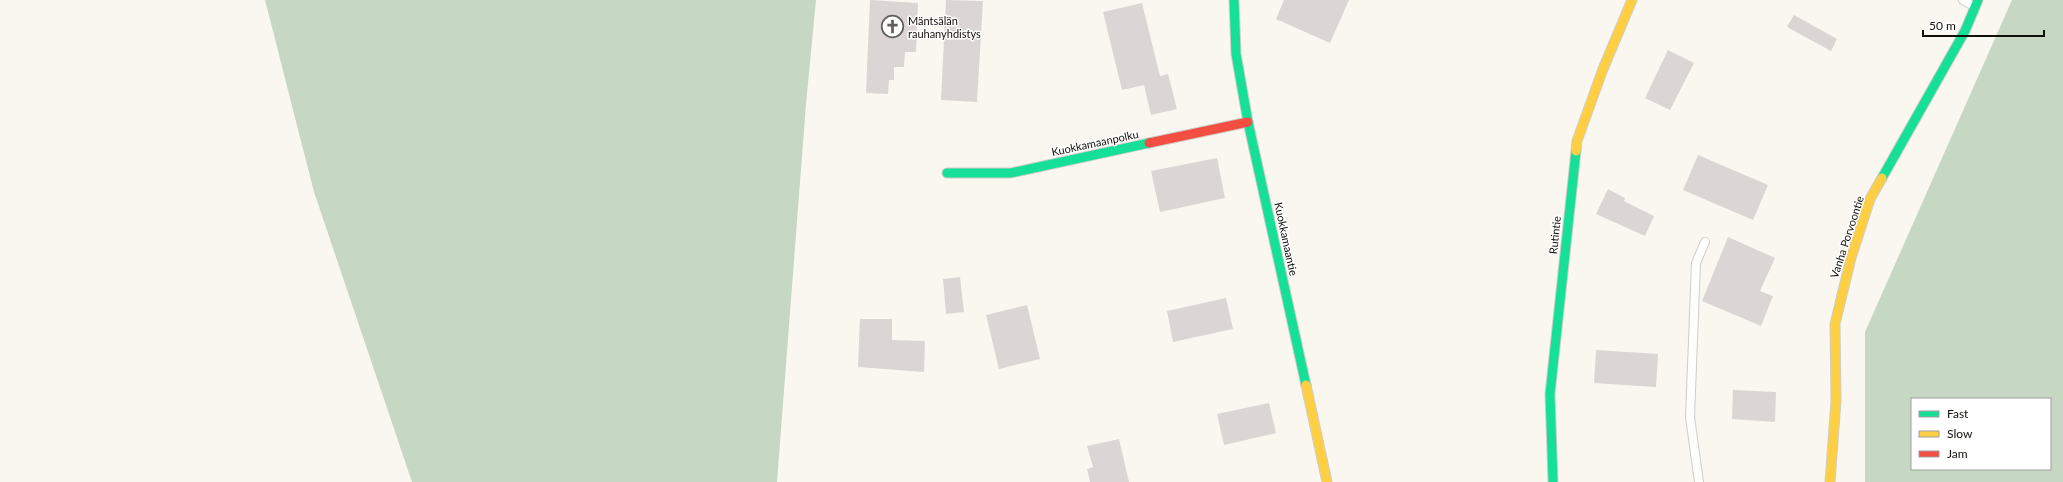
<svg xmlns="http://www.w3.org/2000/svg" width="2063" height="482" font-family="Lato,sans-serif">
	<rect width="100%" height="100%" fill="#faf7f1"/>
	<!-- forest -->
	<path fill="#c6d7c4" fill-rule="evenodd" d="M 265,0 L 816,0 L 806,104 L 777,482 L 412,482 L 314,192 Z
		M 2012,0 L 2063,0 L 2063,482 L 1865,482 L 1865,332 ZM 1912,399 L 2050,399 L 2050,469 L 1912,469 Z"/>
	<!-- building -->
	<path fill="#dbd5d3" d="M 870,0 L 918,3 L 916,52 L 905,52 L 904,67 L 894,67 L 894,80 L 889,80 L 888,94 L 866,93 Z
		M 946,0 L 983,1 L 977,102 L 941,100 Z
		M 1284,0 L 1349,0 L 1330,43 L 1276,19 Z
		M 1142,3 L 1160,76 L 1168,74 L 1177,109 L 1151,115 L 1144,85 L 1122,90 L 1103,12 Z
		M 1794,15 L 1837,39 L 1831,51 L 1787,27 Z
		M 1668,50 L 1694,63 L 1670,110 L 1645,98 Z
		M 1698,155 L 1768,185 L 1753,220 L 1683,190 Z
		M 1217,158 L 1225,198 L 1160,212 L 1151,171 Z
		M 1608,189 L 1625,198 L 1624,201 L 1654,216 L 1645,236 L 1596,214 Z
		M 1728,237 L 1775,258 L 1760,291 L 1773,296 L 1761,326 L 1702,301 Z
		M 960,277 L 964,312 L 946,314 L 943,279 Z
		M 1226,298 L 1233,329 L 1173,342 L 1167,311 Z
		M 1027,305 L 1040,359 L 999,369 L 986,315 Z
		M 860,319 L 892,319 L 892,340 L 925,341 L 924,372 L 858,367 Z
		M 1596,350 L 1658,354 L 1656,387 L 1594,383 Z
		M 1733,390 L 1776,392 L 1775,422 L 1732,419 Z
		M 1269,403 L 1276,433 L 1224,445 L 1217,414 Z
		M 1119,439 L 1129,482 L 1090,482 L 1087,469 L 1093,467 L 1087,446 Z"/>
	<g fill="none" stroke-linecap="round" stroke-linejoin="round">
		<defs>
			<path id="lane" d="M 1963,0 L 1975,7
				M 1699,482 L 1690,417 L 1696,263 L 1705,242"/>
			<path id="fast" d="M 1234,0 L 1236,54 L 1248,122 L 1306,385
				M 947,173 L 1011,173 L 1149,143
				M 1882,178 L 1965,31 L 1978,0
				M 1553,482 L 1550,394 L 1576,151"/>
			<path id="slow" d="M 1576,151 L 1577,141 L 1603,69 L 1632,0
				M 1306,385 L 1327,482
				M 1830,482 L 1836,401 L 1835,324 L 1851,258 L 1870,199 L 1882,178"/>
			<path id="jam" d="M 1149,143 L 1248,122"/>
		</defs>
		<!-- lane casing -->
		<use href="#lane" stroke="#d0cdc8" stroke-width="10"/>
		<!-- fast casing -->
		<use href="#fast" stroke="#d0cdc8" stroke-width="11"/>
		<!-- slow casing -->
		<use href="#slow" stroke="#d0cdc8" stroke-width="11"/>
		<!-- jam casing -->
		<use href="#jam" stroke="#d0cdc8" stroke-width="11"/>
		<!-- lane -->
		<use href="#lane" stroke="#fefefd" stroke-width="8"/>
		<!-- fast -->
		<use href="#fast" stroke="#16e098" stroke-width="9"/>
		<!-- slow -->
		<use href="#slow" stroke="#ffcf43" stroke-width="9"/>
		<!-- jam -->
		<use href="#jam" stroke="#f24e42" stroke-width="9"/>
	</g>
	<!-- icons -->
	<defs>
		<symbol id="church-ring" viewBox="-11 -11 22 22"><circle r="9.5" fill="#fff" stroke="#63605b" stroke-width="1.5"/><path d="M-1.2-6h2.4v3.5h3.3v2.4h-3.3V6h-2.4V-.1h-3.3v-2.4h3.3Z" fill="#63605b"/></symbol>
	</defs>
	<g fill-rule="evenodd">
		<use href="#church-ring" x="880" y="14" width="25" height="25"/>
	</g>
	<g text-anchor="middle" stroke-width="3" stroke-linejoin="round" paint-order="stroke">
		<!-- poi labels -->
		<g font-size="11" fill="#110f0a" stroke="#fff" text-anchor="start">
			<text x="908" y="25">Mäntsälän<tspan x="908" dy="13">rauhanyhdistys</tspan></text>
		</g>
		<!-- street labels -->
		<g font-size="11" fill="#110f0a" stroke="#fff">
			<text transform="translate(1095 143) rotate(-12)" y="4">Kuokkamaanpolku</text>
			<text transform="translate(1555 235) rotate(-84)" y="4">Rutintie</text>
			<text transform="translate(1847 237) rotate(-72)" y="4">Vanha Porvoontie</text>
			<text transform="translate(1286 239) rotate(78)" y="4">Kuokkamaantie</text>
		</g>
	</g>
	<!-- legend -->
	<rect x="1911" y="398" width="140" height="72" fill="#ffffff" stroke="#a09f9d"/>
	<rect x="1919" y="411" width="20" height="6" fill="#16e098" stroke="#a09f9d"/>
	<text x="1947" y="418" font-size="12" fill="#110f0a">Fast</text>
	<rect x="1919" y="431" width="20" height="6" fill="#ffcf43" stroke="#a09f9d"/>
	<text x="1947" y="438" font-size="12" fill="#110f0a">Slow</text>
	<rect x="1919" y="451" width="20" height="6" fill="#f24e42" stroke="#a09f9d"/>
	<text x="1947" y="458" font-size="12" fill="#110f0a">Jam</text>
	<!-- scale -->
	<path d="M1923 30v6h121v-6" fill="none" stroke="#110f0a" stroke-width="2"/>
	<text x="1929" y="30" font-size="12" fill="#110f0a" stroke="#ffffff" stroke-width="3" paint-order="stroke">50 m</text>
</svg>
